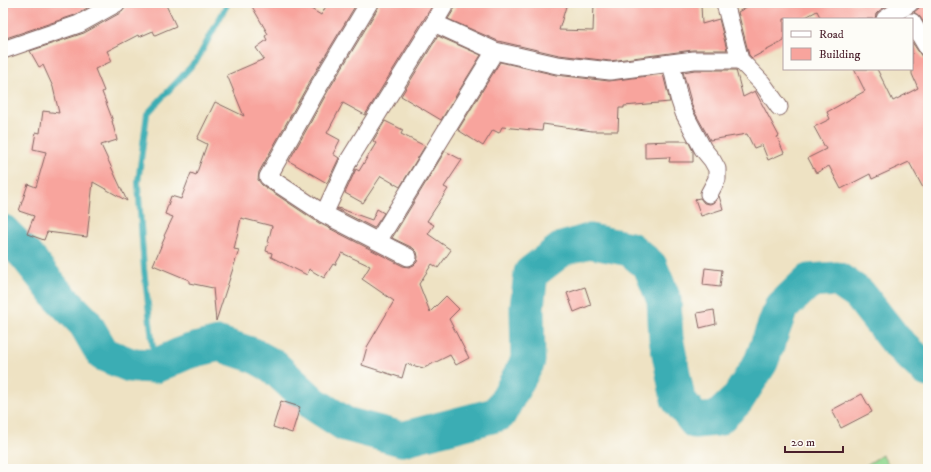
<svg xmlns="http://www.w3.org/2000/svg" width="931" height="472" font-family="'IM FELL DW Pica',serif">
	<rect width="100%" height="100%" fill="#fdfcf7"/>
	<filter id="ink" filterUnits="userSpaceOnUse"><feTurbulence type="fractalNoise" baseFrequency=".025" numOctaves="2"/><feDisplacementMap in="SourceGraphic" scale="8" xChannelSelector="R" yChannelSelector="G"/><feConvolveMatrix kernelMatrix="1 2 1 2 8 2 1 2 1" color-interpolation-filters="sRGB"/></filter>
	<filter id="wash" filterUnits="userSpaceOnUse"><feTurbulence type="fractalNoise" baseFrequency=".012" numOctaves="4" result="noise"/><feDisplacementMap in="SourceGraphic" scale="16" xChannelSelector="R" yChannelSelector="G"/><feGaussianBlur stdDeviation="0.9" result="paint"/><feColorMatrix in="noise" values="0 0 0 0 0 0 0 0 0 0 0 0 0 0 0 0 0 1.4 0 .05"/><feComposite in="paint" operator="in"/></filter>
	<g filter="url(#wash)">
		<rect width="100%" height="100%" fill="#eee2c3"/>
		<!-- green -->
		<path fill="#94d993" stroke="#6f7c5f" d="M 882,455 L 892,469 L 860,469 Z"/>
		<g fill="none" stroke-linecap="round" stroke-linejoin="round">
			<!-- stream -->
			<path stroke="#3badb4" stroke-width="6" d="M 155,366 L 144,269 L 138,182 L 147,114 L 197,60 L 228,3"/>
			<!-- river -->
			<path stroke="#3badb4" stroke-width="35" d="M 3,232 L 26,255 L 56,293 L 85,323 L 103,354 L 130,365 L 155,366 L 187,352 L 219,344 L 253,355 L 273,366 L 314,404 L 345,424 L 402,439 L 499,414 L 528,361 L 527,307 L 531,273 L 562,249 L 589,241 L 630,249 L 650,266 L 664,300 L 666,338 L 678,399 L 695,421 L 717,419 L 737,400 L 761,362 L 781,308 L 809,281 L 837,279 L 859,294 L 895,340 L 926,369 L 928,370"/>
		</g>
		<g id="blocks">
			<!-- building -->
			<path fill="#f8a49d" d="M 3,3 L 96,3 L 75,15 L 3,39 Z
				M 130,3 L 165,3 L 176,26 L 155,35 L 153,31 L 139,37 L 138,35 L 107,51 L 112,61 L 95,69 L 104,91 L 102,92 L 113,121 L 112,121 L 117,140 L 101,145 L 127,201 L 93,182 L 87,237 L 47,232 L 44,240 L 27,234 L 34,216 L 19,211 L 28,184 L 36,187 L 46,152 L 33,149 L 36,132 L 40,133 L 43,111 L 59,113 L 53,87 L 43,65 L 39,67 L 30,51 L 84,33 L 122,12 L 125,8 L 127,4 Z
				M 250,3 L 301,3 L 321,15 L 328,3 L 357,3 L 310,81 L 259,172 L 258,180 L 262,185 L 319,223 L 403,266 L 409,267 L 414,265 L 417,262 L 418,257 L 417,252 L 413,248 L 392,238 L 445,151 L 462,160 L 444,187 L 448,189 L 427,221 L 434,225 L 428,234 L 451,250 L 438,268 L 432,264 L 419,284 L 430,312 L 446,296 L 459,309 L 449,319 L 469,358 L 456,365 L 450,355 L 424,368 L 406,364 L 402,378 L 362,365 L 367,347 L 394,301 L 362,279 L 370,266 L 342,253 L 335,265 L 333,264 L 324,278 L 309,269 L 307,275 L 271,257 L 272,253 L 266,251 L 272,226 L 241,218 L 234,249 L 239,250 L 216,321 L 213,288 L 189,283 L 189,280 L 153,265 L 165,237 L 164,236 L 173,217 L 165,214 L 171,196 L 181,199 L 191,173 L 196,175 L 207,144 L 197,139 L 215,102 L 244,116 L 227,75 L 264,59 L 256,48 L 267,40 L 265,36 L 268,34 Z
				M 379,3 L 434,3 L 365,115 L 343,103 L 327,133 L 340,140 L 333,154 L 339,158 L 327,183 L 289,161 L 328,91 L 378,8 Z
				M 456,3 L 567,3 L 559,30 L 593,31 L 594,3 L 658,3 L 659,6 L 701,5 L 702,24 L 719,19 L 727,50 L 693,50 L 610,61 L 559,55 L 498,41 L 448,19 L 455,8 Z
				M 754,3 L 891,3 L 879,11 L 876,14 L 875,19 L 821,19 L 817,11 L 802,19 L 784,19 L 784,41 L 752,58 L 749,55 L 738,12 Z
				M 920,3 L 928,3 L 928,29 L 920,17 L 914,12 L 919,8 Z
				M 438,36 L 481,55 L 441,120 L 401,96 Z
				M 912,42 L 920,54 L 923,58 L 928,59 L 928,197 L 909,162 L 872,179 L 870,174 L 841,189 L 829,166 L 816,173 L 808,158 L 826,149 L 814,127 L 830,119 L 827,112 L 865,91 L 854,69 L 877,69 L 893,101 L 918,88 L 912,74 Z
				M 500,62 L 556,75 L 609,81 L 663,74 L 670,102 L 624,106 L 624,108 L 619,108 L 618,131 L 592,131 L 543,124 L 542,131 L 502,127 L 499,133 L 493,130 L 483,146 L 458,130 Z
				M 695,70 L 736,70 L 743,97 L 755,91 L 779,136 L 777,137 L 784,153 L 768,160 L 762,145 L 754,148 L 747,134 L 710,140 L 693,109 L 683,72 Z
				M 385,121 L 403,130 L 401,134 L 425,146 L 400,187 L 381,176 L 363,203 L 345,193 L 356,169 L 359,171 L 376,143 L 373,141 Z
				M 670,141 L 688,141 L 693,151 L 693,162 L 669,162 L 670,157 L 645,158 L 645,142 Z
				M 719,196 L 723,209 L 701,216 L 695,199 L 700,198 L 704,203 L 710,204 L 715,202 Z
				M 338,208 L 372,220 L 377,209 L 384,213 L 374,228 L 337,209 Z
				M 705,268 L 722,270 L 720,287 L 703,285 Z
				M 585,287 L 591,305 L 574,312 L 567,293 Z
				M 714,310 L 716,324 L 700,328 L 697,313 Z
				M 862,394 L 872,412 L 841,428 L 832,410 Z
				M 281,401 L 300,407 L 292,433 L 273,427 Z"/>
		</g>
	</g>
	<g filter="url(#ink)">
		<use href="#blocks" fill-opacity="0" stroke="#836360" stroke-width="1"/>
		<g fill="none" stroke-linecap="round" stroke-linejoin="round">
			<defs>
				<path id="street" d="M 369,3 L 319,86 L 268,177 L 324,214 L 408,257
					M 725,3 L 740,60
					M 885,19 L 910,3
					M 912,22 L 928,49
					M 434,23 L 495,51 L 557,65 L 610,71 L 694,60 L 740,60 L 762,83 L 779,107
					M 3,50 L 79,24 L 117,3
					M 671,63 L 679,98 L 684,113 L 703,149 L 712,160 L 717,169 L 717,179 L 709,194
					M 324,214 L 349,160 L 434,23 L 446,3
					M 378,241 L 495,51"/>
			</defs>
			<!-- street casing -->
			<use href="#street" stroke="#836360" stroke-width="19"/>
			<!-- street -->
			<use href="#street" stroke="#fff" stroke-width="17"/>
		</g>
	</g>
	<!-- margin -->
	<rect width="931" height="472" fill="none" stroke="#fdfcf7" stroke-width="16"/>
	<!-- legend -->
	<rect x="783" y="18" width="130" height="52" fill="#fdfcf7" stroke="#b5a4a5"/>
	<rect x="791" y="31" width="20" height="6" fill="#ffffff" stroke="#b5a4a5"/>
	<text x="819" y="38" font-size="12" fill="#4a1f2b">Road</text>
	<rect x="791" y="48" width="20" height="12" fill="#f8a49d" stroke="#b5a4a5"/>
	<text x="819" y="58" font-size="12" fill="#4a1f2b">Building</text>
	<!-- scale -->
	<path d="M785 446v6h58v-6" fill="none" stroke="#4a1f2b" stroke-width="2"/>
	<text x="791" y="446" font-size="12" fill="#4a1f2b" stroke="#fdfcf7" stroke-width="3" paint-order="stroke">20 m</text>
</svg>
